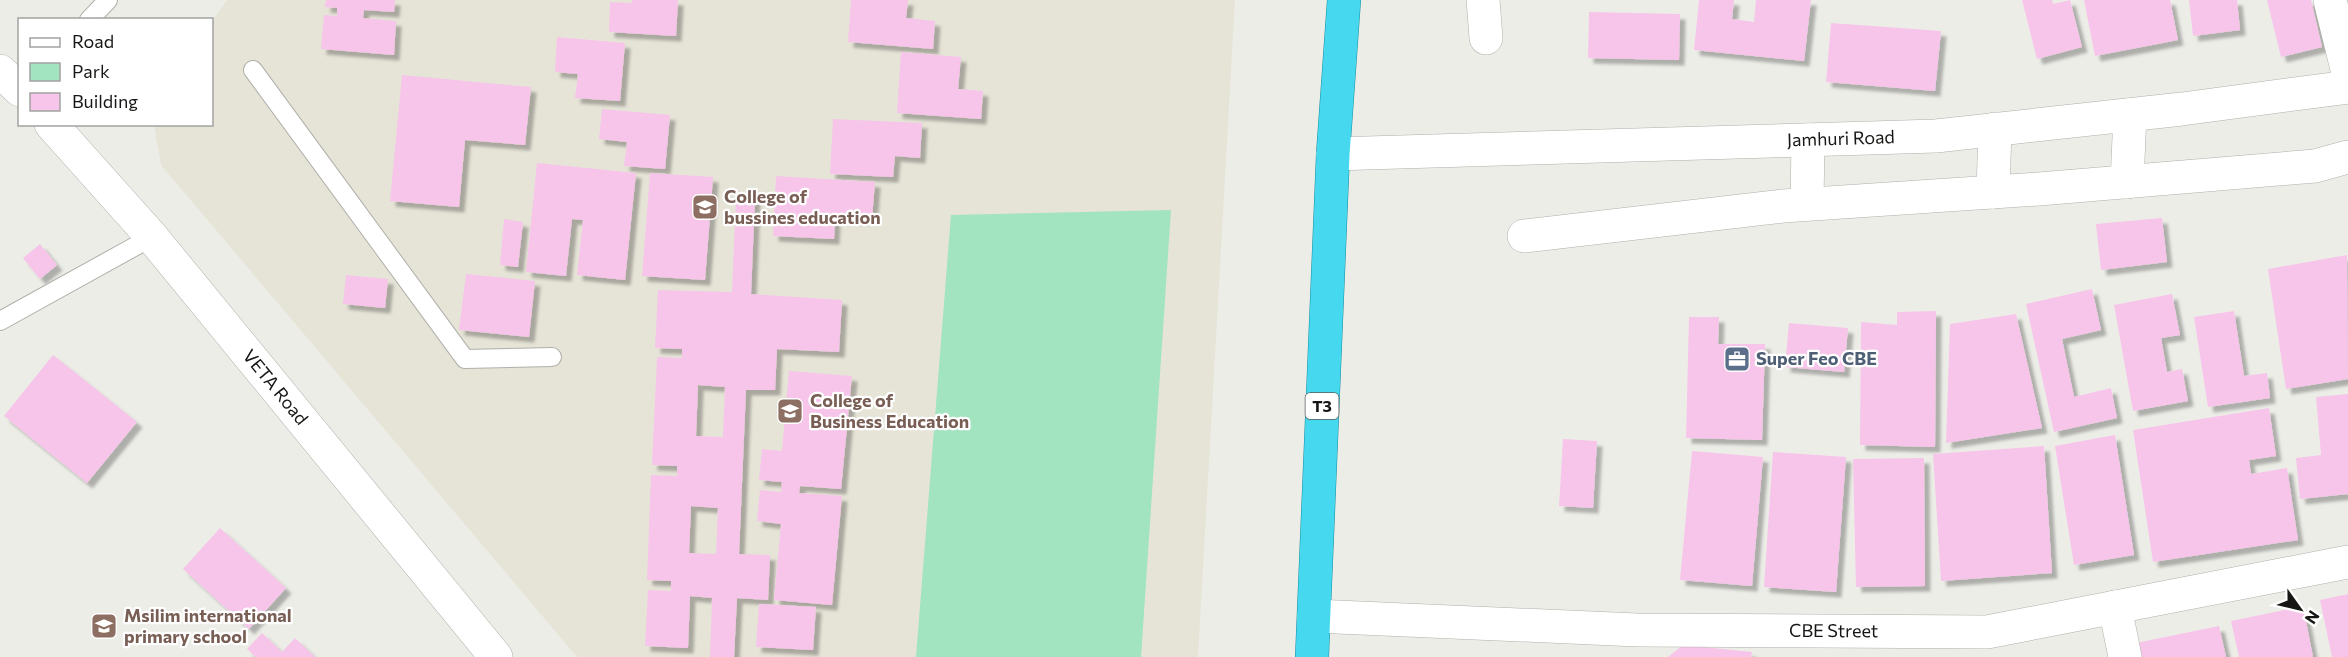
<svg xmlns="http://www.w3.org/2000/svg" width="2348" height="657" font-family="Commissioner,sans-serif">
	<defs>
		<filter id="shadow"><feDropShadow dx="5.5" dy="5.5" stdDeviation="1.5" flood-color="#0004"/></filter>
	</defs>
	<rect width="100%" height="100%" fill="#edede8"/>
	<!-- built -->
	<path fill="#e6e4d7" d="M 227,0 L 1235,0 L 1198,657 L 577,657 L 161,165 L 154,125 L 212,124 L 212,21 Z"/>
	<!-- green -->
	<path fill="#a2e3c0" d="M 1171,210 L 1141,657 L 916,657 L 951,215 Z"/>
	<!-- building -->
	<path fill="#f7c5ea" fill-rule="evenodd" filter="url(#shadow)" d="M 326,0 L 395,0 L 394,12 L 364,10 L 363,18 L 396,21 L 394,55 L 321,49 L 324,15 L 337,16 L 337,8 L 325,7 Z
		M 632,0 L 678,0 L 676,36 L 609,32 L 610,2 L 632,3 Z
		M 851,0 L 908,0 L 906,18 L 935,21 L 933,49 L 848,42 Z
		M 1699,0 L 1734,0 L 1732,19 L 1754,22 L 1756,0 L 1811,0 L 1804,61 L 1694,50 Z
		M 2022,0 L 2052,0 L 2053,4 L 2070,0 L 2082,47 L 2037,59 Z
		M 2084,0 L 2170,0 L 2178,40 L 2095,56 Z
		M 2189,0 L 2237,0 L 2240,30 L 2193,36 Z
		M 2267,0 L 2311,0 L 2322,47 L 2281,57 Z
		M 1589,12 L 1680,14 L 1679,60 L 1588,58 Z
		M 1831,23 L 1941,31 L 1935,91 L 1826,82 Z
		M 557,37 L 625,43 L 620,101 L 575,98 L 578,74 L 555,72 Z
		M 901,52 L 961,57 L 958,89 L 983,91 L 981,119 L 897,113 Z
		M 402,75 L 531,87 L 525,145 L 465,140 L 459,207 L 390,201 Z
		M 602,109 L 670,115 L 665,169 L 624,166 L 627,142 L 599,139 Z
		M 833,119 L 922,123 L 920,158 L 895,156 L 893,177 L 830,174 Z
		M 537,163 L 636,173 L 625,280 L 577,275 L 583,220 L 572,219 L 566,276 L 526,272 Z
		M 650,173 L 713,177 L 705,280 L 642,276 Z
		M 776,176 L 875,182 L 872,219 L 835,218 L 834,239 L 773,236 Z
		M 736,198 L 755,198 L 751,294 L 842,300 L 839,352 L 777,349 L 775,390 L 746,390 L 739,554 L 770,555 L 768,600 L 737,598 L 734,657 L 710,657 L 712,598 L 690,596 L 688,648 L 645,646 L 648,590 L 671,591 L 671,581 L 647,580 L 651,475 L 677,476 L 677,466 L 652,465 L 657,357 L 682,358 L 682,349 L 655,348 L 658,290 L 732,292 ZM 698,385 L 725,387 L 723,437 L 696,436 ZM 691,506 L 718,508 L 716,554 L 689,553 Z
		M 2162,218 L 2167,262 L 2101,270 L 2096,224 Z
		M 504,219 L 523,222 L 518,267 L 500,265 Z
		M 40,244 L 57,265 L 40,279 L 23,258 Z
		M 2347,255 L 2348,379 L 2286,389 L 2268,269 Z
		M 466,274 L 535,281 L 529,337 L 459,330 Z
		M 346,275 L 388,279 L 385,308 L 343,304 Z
		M 2092,289 L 2101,330 L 2062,339 L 2074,397 L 2111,388 L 2117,418 L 2054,432 L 2026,304 Z
		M 2172,294 L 2180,335 L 2161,338 L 2167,372 L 2182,369 L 2188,401 L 2133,411 L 2114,305 Z
		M 1936,311 L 1935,447 L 1860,445 L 1861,322 L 1897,325 L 1897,312 Z
		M 2234,311 L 2244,376 L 2267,373 L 2270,398 L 2208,407 L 2194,317 Z
		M 2016,314 L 2042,428 L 1946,443 L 1950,324 Z
		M 1689,317 L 1719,317 L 1718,344 L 1765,344 L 1762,440 L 1686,438 Z
		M 1789,323 L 1848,328 L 1844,372 L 1785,367 Z
		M 53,355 L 137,422 L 87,483 L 4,416 Z
		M 789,371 L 852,376 L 841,489 L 800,486 L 799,493 L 842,496 L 832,605 L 774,600 L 781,524 L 757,521 L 760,490 L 781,492 L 782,482 L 759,480 L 762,449 L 782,451 Z
		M 2348,394 L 2348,494 L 2300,499 L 2296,458 L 2321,455 L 2316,397 Z
		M 2269,408 L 2276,456 L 2249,460 L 2251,474 L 2287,468 L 2298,540 L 2153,562 L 2133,430 Z
		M 2115,435 L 2134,555 L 2074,565 L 2055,446 Z
		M 1563,439 L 1597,441 L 1593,508 L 1559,506 Z
		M 2044,446 L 2052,573 L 1941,581 L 1933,454 Z
		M 1692,451 L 1763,457 L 1752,586 L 1680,580 Z
		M 1773,452 L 1846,457 L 1836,592 L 1764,587 Z
		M 1924,458 L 1925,586 L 1856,587 L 1853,459 Z
		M 220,528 L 286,588 L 249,629 L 183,569 Z
		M 2348,594 L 2348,657 L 2332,657 L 2320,600 Z
		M 759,604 L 816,607 L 813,650 L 756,647 Z
		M 2303,606 L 2313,657 L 2239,657 L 2231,621 Z
		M 2219,626 L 2226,657 L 2139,657 L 2136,643 Z
		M 262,633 L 282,652 L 295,638 L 315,657 L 256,657 L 247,649 Z
		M 1683,645 L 1752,652 L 1751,657 L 1668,657 Z"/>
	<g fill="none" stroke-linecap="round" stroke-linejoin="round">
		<defs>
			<path id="service" d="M 89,20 L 108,0
				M 253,70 L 465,359 L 552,357
				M 0,321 L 152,237"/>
			<g id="minor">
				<path d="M 1483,0 L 1486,38"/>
				<path d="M 2330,0 L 2348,73"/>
				<path d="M 0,71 L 20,90"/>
				<path id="s1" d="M 51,124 L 152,237 L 496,657"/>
				<path d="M 2127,182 L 2130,115"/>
				<path d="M 1993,192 L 1995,129"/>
				<path d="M 1807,204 L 1808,140"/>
				<path d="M 1524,236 L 1783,206 L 2039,189 L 2315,166 L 2348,157"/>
				<path d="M 2115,607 L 2125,657"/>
				<path id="s2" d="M 1314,616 L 1637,630 L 1987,632 L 2348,562"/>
			</g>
			<g id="secondary">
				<path id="s3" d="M 1333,154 L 1936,136 L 2182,109 L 2348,87"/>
			</g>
			<path id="trunk" d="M 1312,657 L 1333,154 L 1344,0"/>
		</defs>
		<!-- service casing -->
		<use href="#service" stroke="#b0afaa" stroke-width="20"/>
		<!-- minor casing -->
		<use href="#minor" stroke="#b0afaa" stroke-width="34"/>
		<!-- secondary casing -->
		<use href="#secondary" stroke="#b0afaa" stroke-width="34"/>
		<!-- trunk casing -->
		<use href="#trunk" stroke="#178ea0" stroke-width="34"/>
		<!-- service -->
		<use href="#service" stroke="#fff" stroke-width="18"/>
		<!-- minor -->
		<use href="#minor" stroke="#fff" stroke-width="33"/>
		<!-- secondary -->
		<use href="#secondary" stroke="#fff" stroke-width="33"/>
		<!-- trunk -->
		<use href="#trunk" stroke="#46d8ef" stroke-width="33"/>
	</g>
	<!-- icons -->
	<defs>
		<symbol id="school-square" viewBox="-11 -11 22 22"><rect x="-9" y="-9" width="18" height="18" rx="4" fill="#8d6e63" stroke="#fff"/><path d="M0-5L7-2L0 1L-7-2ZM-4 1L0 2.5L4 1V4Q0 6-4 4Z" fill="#fff"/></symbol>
		<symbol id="office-square" viewBox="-11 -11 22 22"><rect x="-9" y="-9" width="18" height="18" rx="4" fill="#5c6f8a" stroke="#fff"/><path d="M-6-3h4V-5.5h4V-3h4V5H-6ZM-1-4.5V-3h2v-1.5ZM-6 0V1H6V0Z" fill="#fff"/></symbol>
	</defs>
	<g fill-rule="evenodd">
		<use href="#school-square" x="690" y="192" width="30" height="30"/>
		<use href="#office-square" x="1722" y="344" width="30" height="30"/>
		<use href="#school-square" x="775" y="396" width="30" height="30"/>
		<use href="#school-square" x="89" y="611" width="30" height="30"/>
	</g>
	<g text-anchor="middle" stroke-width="4.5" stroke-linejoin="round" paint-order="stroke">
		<!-- shield labels -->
		<rect fill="#fff" stroke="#5c5c5a" stroke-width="1.5" x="1305.5" y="393" width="33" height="26" rx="4.5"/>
		<g font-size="16" font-weight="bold" fill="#161614">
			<text x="1322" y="412">T3</text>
		</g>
		<!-- street labels -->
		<g font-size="18" fill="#161614" stroke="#fff">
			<text dy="6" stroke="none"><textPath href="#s3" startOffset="508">Jamhuri Road</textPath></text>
			<text dy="6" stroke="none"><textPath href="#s1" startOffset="346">VETA Road</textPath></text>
			<text dy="6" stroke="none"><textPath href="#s2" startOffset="520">CBE Street</textPath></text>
		</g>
		<!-- education labels -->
		<g font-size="18" font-weight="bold" fill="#785e54" stroke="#fff" text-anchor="start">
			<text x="724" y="203">College of<tspan x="724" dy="21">bussines education</tspan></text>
			<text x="810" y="407">College of<tspan x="810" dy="21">Business Education</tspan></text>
			<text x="124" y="622">Msilim international<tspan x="124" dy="21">primary school</tspan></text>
		</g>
		<!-- service labels -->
		<g font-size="18" font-weight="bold" fill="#4e5e75" stroke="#fff" text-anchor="start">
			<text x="1756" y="365">Super Feo CBE</text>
		</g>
	</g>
	<!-- legend -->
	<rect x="18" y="18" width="195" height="108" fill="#ffffff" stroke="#a2a2a1" stroke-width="1.5"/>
	<rect x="30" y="38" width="30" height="9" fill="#ffffff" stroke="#a2a2a1" stroke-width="1.5"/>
	<text x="72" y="48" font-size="18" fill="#161614">Road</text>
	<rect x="30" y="63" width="30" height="18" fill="#a2e3c0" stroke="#a2a2a1" stroke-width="1.5"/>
	<text x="72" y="78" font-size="18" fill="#161614">Park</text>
	<rect x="30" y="93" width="30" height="18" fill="#f7c5ea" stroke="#a2a2a1" stroke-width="1.5"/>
	<text x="72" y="108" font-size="18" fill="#161614">Building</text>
	<!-- north arrow -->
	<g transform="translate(2300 609) rotate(124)" stroke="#ffffff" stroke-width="4.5" paint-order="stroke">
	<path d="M0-4.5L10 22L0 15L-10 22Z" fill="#161614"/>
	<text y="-9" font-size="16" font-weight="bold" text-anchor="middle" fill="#161614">N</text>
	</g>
</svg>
